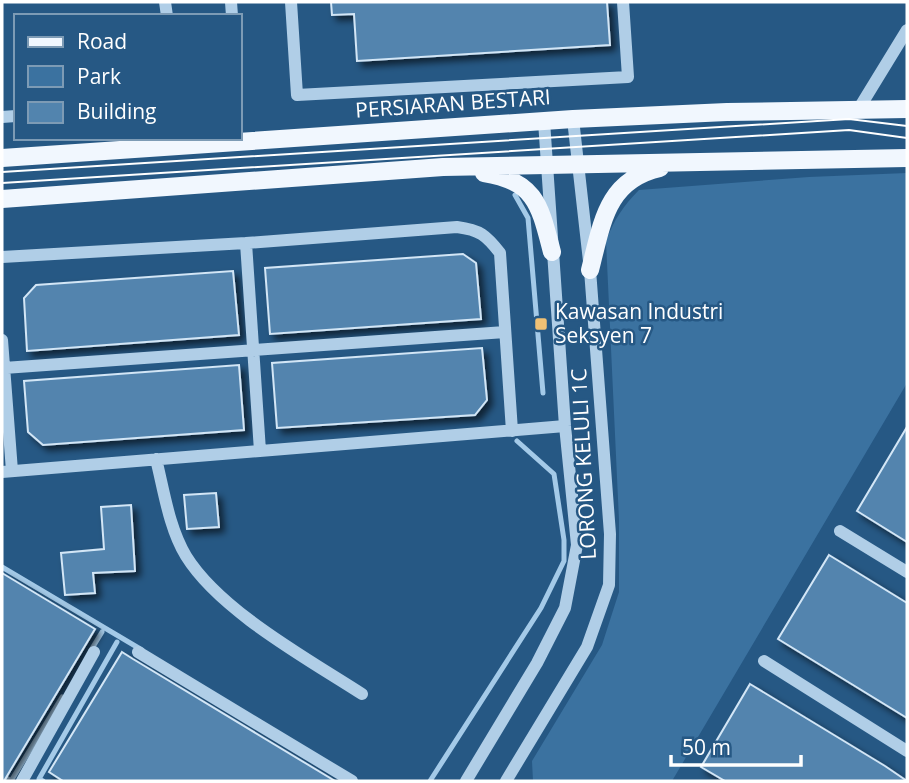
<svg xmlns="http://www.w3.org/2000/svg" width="909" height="783" font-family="'Open Sans',sans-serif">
	<defs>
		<filter id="shadow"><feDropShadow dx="5" dy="5" stdDeviation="3.5" flood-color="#0009"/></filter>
	</defs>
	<rect width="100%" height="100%" fill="#265884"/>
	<!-- green -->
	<path fill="#3b72a0" d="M 907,173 L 907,383 L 672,781 L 533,781 L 532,761 L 602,645 L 619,592 L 619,520 L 606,241 C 614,220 623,206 639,190 L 809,177 Z"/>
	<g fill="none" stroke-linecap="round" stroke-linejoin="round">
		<!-- stream -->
		<path stroke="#a4cae8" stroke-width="5" d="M 515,195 L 528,218 L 543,393
			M 2,567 L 142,650
			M 91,650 L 102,632
			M 2,775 L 11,781 L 62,697
			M 43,781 L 39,779 L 117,642
			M 430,781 L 541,608 L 564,561 L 564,540 L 554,474 L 517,441"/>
	</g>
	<!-- building -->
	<path fill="#5284ae" stroke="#d3e6f6" stroke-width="2" filter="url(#shadow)" d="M 331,2 L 607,2 L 610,45 L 357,61 L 354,14 L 332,15 Z
		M 463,254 L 476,263 L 481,319 L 270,334 L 265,268 Z
		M 233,271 L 239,335 L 27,351 L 24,298 L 36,285 Z
		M 482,348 L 487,400 L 475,415 L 277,428 L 272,363 Z
		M 239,365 L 244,430 L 43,445 L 28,432 L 24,381 Z
		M 907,427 L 907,542 L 857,511 Z
		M 216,493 L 219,527 L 187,529 L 184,495 Z
		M 131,505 L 135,571 L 93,573 L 95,593 L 65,595 L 61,553 L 104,549 L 101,507 Z
		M 829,555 L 907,603 L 907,718 L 778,639 Z
		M 2,573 L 95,629 L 4,781 L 2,781 Z
		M 122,652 L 133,659 L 335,781 L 63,781 L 49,772 Z
		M 750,684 L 885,766 L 907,781 L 725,781 L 701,767 Z"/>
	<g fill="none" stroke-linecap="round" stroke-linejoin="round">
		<!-- minor -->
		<path stroke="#b0cee7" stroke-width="12" d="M 165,2 L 167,16
			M 231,2 L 232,16
			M 291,2 L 297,95 L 628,77 L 623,2
			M 858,110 L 907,30
			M 2,117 L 16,116
			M 246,243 L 260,451
			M 2,257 L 246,243 L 457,227 C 480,230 486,235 500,253 L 512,431
			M 2,340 L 12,471
			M 4,368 L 505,332
			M 156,459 C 164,491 169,528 186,556 C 220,611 308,659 362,694
			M 2,472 L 565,426
			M 840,531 L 907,572
			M 138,652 L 352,781
			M 764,661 L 907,751
			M 22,781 L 94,652
			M 466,781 L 537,663 L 565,608 L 577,545 L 565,426 L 544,121
			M 506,781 L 587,647 L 609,585 L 610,534 L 590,270 L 573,119"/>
		<!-- major -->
		<path stroke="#f1f7fe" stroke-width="18" d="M 2,158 L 573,119 L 727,112 L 907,109
			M 484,173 C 536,181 540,206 552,252
			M 2,199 L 443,167 L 907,158
			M 590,270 C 602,224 606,180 660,168"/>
		<!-- tram -->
		<path stroke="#fff" stroke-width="2" d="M 2,172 L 849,119 L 907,126
			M 2,183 L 849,130 L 907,138"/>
	</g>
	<!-- markers -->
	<rect fill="#f0c175" stroke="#265884" stroke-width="2.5" x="534" y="317" width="14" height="14" rx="3.5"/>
	<g text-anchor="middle" stroke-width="5" stroke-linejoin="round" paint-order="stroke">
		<!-- street labels -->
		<g font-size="21" fill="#fff" stroke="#265884">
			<text transform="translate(453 104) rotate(-4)" y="7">PERSIARAN BESTARI</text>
			<text transform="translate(584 464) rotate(-93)" y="7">LORONG KELULI 1C</text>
		</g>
		<!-- poi labels -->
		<g font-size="21" fill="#fff" stroke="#265884" text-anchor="start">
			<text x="555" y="319">Kawasan Industri<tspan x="555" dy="24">Seksyen 7</tspan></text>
		</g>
	</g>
	<!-- border -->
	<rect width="909" height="783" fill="none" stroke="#ffffff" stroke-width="7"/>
	<!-- legend -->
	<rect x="14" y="14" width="228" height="126" fill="#265884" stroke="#7d9bb5" stroke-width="2"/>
	<rect x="28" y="37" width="35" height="10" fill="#f1f7fe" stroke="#7d9bb5" stroke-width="2"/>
	<text x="77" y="49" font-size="21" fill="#ffffff">Road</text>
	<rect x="28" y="66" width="35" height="21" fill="#3b72a0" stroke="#7d9bb5" stroke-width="2"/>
	<text x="77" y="84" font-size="21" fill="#ffffff">Park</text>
	<rect x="28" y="102" width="35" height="21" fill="#5284ae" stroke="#7d9bb5" stroke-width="2"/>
	<text x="77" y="119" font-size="21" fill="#ffffff">Building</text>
	<!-- scale -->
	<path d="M671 755v10h130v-10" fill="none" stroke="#ffffff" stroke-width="3.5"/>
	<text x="682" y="755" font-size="21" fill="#ffffff" stroke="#265884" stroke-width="5" paint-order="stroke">50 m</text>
</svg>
